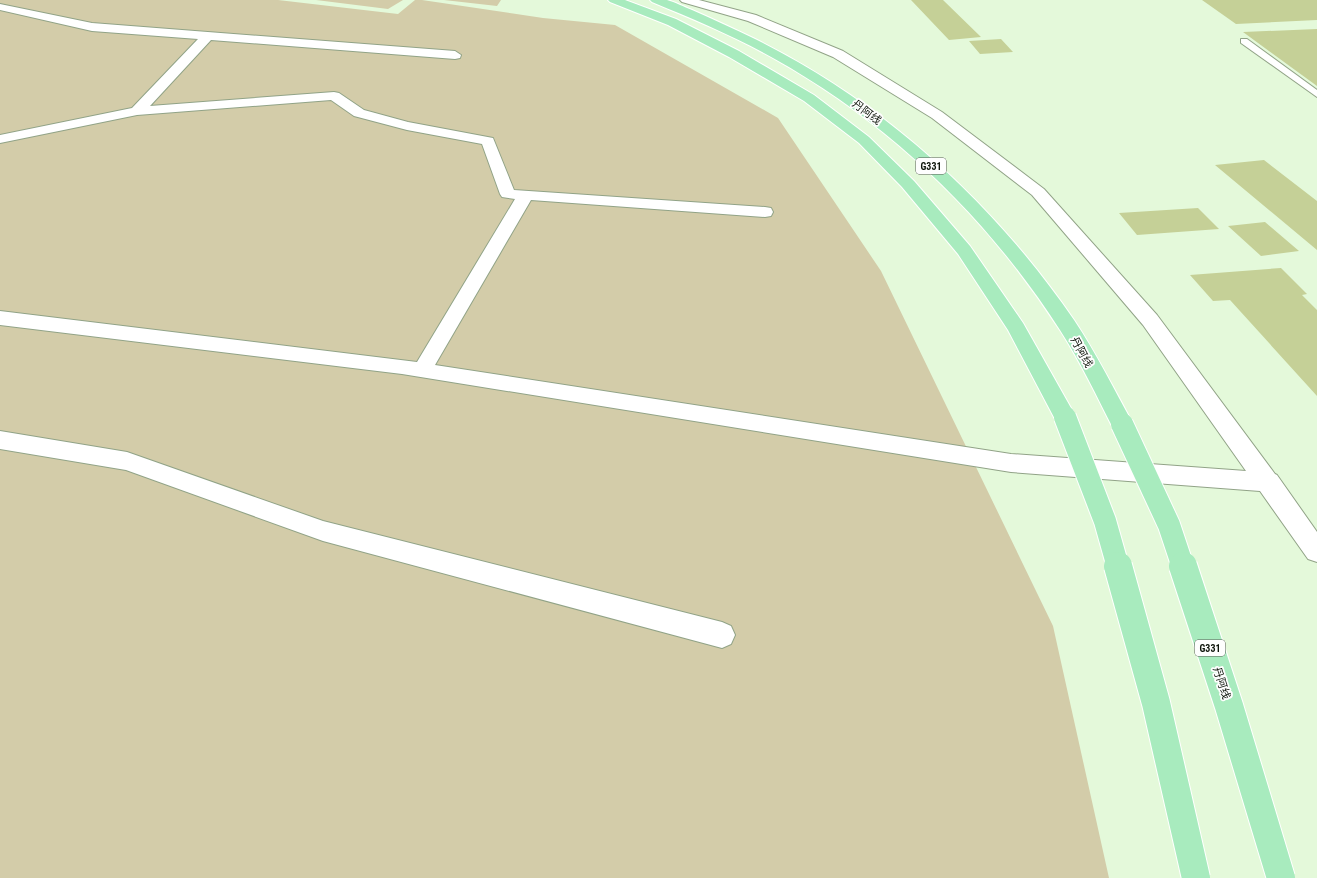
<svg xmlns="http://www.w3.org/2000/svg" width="1317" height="878" font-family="'Roboto Condensed','Noto Sans SC',sans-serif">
	<rect width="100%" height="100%" fill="#e4f9da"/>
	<!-- green -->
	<path fill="#d3cca9" d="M 0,0 L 278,0 L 398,14 L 415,0 L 422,0 L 543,18 L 615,25 L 778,118 L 881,271 L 1053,626 L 1109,878 L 0,878 Z
		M 316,0 L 403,0 L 388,9 Z
		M 444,0 L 501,0 L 497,6 Z"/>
	<!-- building -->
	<path fill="#c5d097" d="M 911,0 L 943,0 L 981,37 L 949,40 Z
		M 1202,0 L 1317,0 L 1317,20 L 1236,24 Z
		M 1317,29 L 1317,86 L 1243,32 Z
		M 1001,39 L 1013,52 L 980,54 L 969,41 Z
		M 1264,160 L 1317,201 L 1317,250 L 1215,165 Z
		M 1198,208 L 1219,229 L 1137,235 L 1119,213 Z
		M 1265,222 L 1299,251 L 1261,256 L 1228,226 Z
		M 1281,268 L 1307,294 L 1302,295 L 1317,310 L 1317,396 L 1230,300 L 1213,301 L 1190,275 Z"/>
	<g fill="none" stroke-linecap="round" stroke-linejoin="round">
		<defs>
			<path id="service" d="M 1241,39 L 1247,39 L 1317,90 L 1317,97 L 1241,43 Z"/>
			<path id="minor" d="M 680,0 L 699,0 L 756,15 L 843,51 L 942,112 L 1044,189 L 1157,315 L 1275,474 L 1277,475 L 1317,532 L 1317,562 L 1308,559 L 1260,491 L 1011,472 L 402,374 L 0,325 L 0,311 L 417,362 L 515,199 L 502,197 L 500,194 L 482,144 L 407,130 L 354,116 L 331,100 L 137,115 L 0,143 L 0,135 L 132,108 L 198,39 L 92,31 L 0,10 L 0,4 L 92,23 L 455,51 L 461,55 L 460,58 L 455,59 L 211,40 L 150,106 L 334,92 L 339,93 L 364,110 L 408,122 L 493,138 L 514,190 L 765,207 L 771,208 L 773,212 L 771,216 L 765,217 L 531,200 L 435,365 L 1011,454 L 1246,471 L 1143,325 L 1032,195 L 932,118 L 833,57 L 748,21 L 682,2 Z
				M 0,431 L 127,452 L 323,521 L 722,622 L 731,626 L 735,635 L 731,644 L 722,648 L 323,541 L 126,470 L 0,449 Z"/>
			<path id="trunk" d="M 608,0 L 625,0 L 676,19 L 739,51 L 814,95 L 869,137 L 914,181 L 970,246 L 1023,323 L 1076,417 L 1073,423 L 1065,425 L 1057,423 L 1008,330 L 958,254 L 902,187 L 859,143 L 804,101 L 729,57 L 668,25 L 610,2 Z
				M 650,0 C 655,0 662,0 667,0 C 675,2 684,7 692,10 C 713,19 734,29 755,39 C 884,103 992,201 1074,320 C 1096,353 1114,389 1133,424 L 1130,430 L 1122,432 L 1114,430 C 1097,397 1081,362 1060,330 C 988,218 890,123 773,58 C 734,36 693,19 652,2 Z"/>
		</defs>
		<!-- service casing -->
		<use href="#service" stroke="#91a387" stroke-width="2"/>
		<!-- minor casing -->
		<use href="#minor" stroke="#91a387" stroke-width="2"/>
		<!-- trunk casing -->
		<use href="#trunk" stroke="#fff" stroke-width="2"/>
		<!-- service -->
		<use href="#service" fill="#fff" fill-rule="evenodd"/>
		<!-- minor -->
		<use href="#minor" fill="#fff" fill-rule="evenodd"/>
		<!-- trunk -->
		<use href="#trunk" fill="#a8ebbe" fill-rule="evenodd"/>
		<defs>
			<path id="trunk-bridge-far1" d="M 1065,417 L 1105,521 L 1118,567
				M 1122,424 L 1169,525 L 1183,567"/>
			<path id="trunk-bridge" d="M 1118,566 L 1156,703 L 1196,878
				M 1183,566 L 1229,706 L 1281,878"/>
		</defs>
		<!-- trunk-bridge-far1 casing -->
		<use href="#trunk-bridge-far1" stroke="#fff" stroke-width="24" stroke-linecap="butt"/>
		<!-- trunk-bridge casing -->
		<use href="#trunk-bridge" stroke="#fff" stroke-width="30" stroke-linecap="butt"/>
		<!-- trunk-bridge-far1 -->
		<use href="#trunk-bridge-far1" stroke="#a8ebbe" stroke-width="22"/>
		<!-- trunk-bridge -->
		<use href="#trunk-bridge" stroke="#a8ebbe" stroke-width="28"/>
	</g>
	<g text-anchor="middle" stroke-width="3.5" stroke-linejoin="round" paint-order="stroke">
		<!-- shield labels -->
		<g fill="#fefefe" stroke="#565b54" stroke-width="1">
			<rect x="916" y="158" width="30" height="16" rx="3"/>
			<rect x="1195" y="640" width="30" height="16" rx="3"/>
		</g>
		<g font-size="10" font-weight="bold" fill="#0e150b">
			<text x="931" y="170">G331</text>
			<text x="1210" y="652">G331</text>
		</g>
		<!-- street labels -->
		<g font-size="11" fill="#0e150b" stroke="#fefefe">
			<text transform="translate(867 112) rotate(37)" y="4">丹阿线</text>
			<text transform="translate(1082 352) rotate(61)" y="4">丹阿线</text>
			<text transform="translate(1222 683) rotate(72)" y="4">丹阿线</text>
		</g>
	</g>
</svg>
